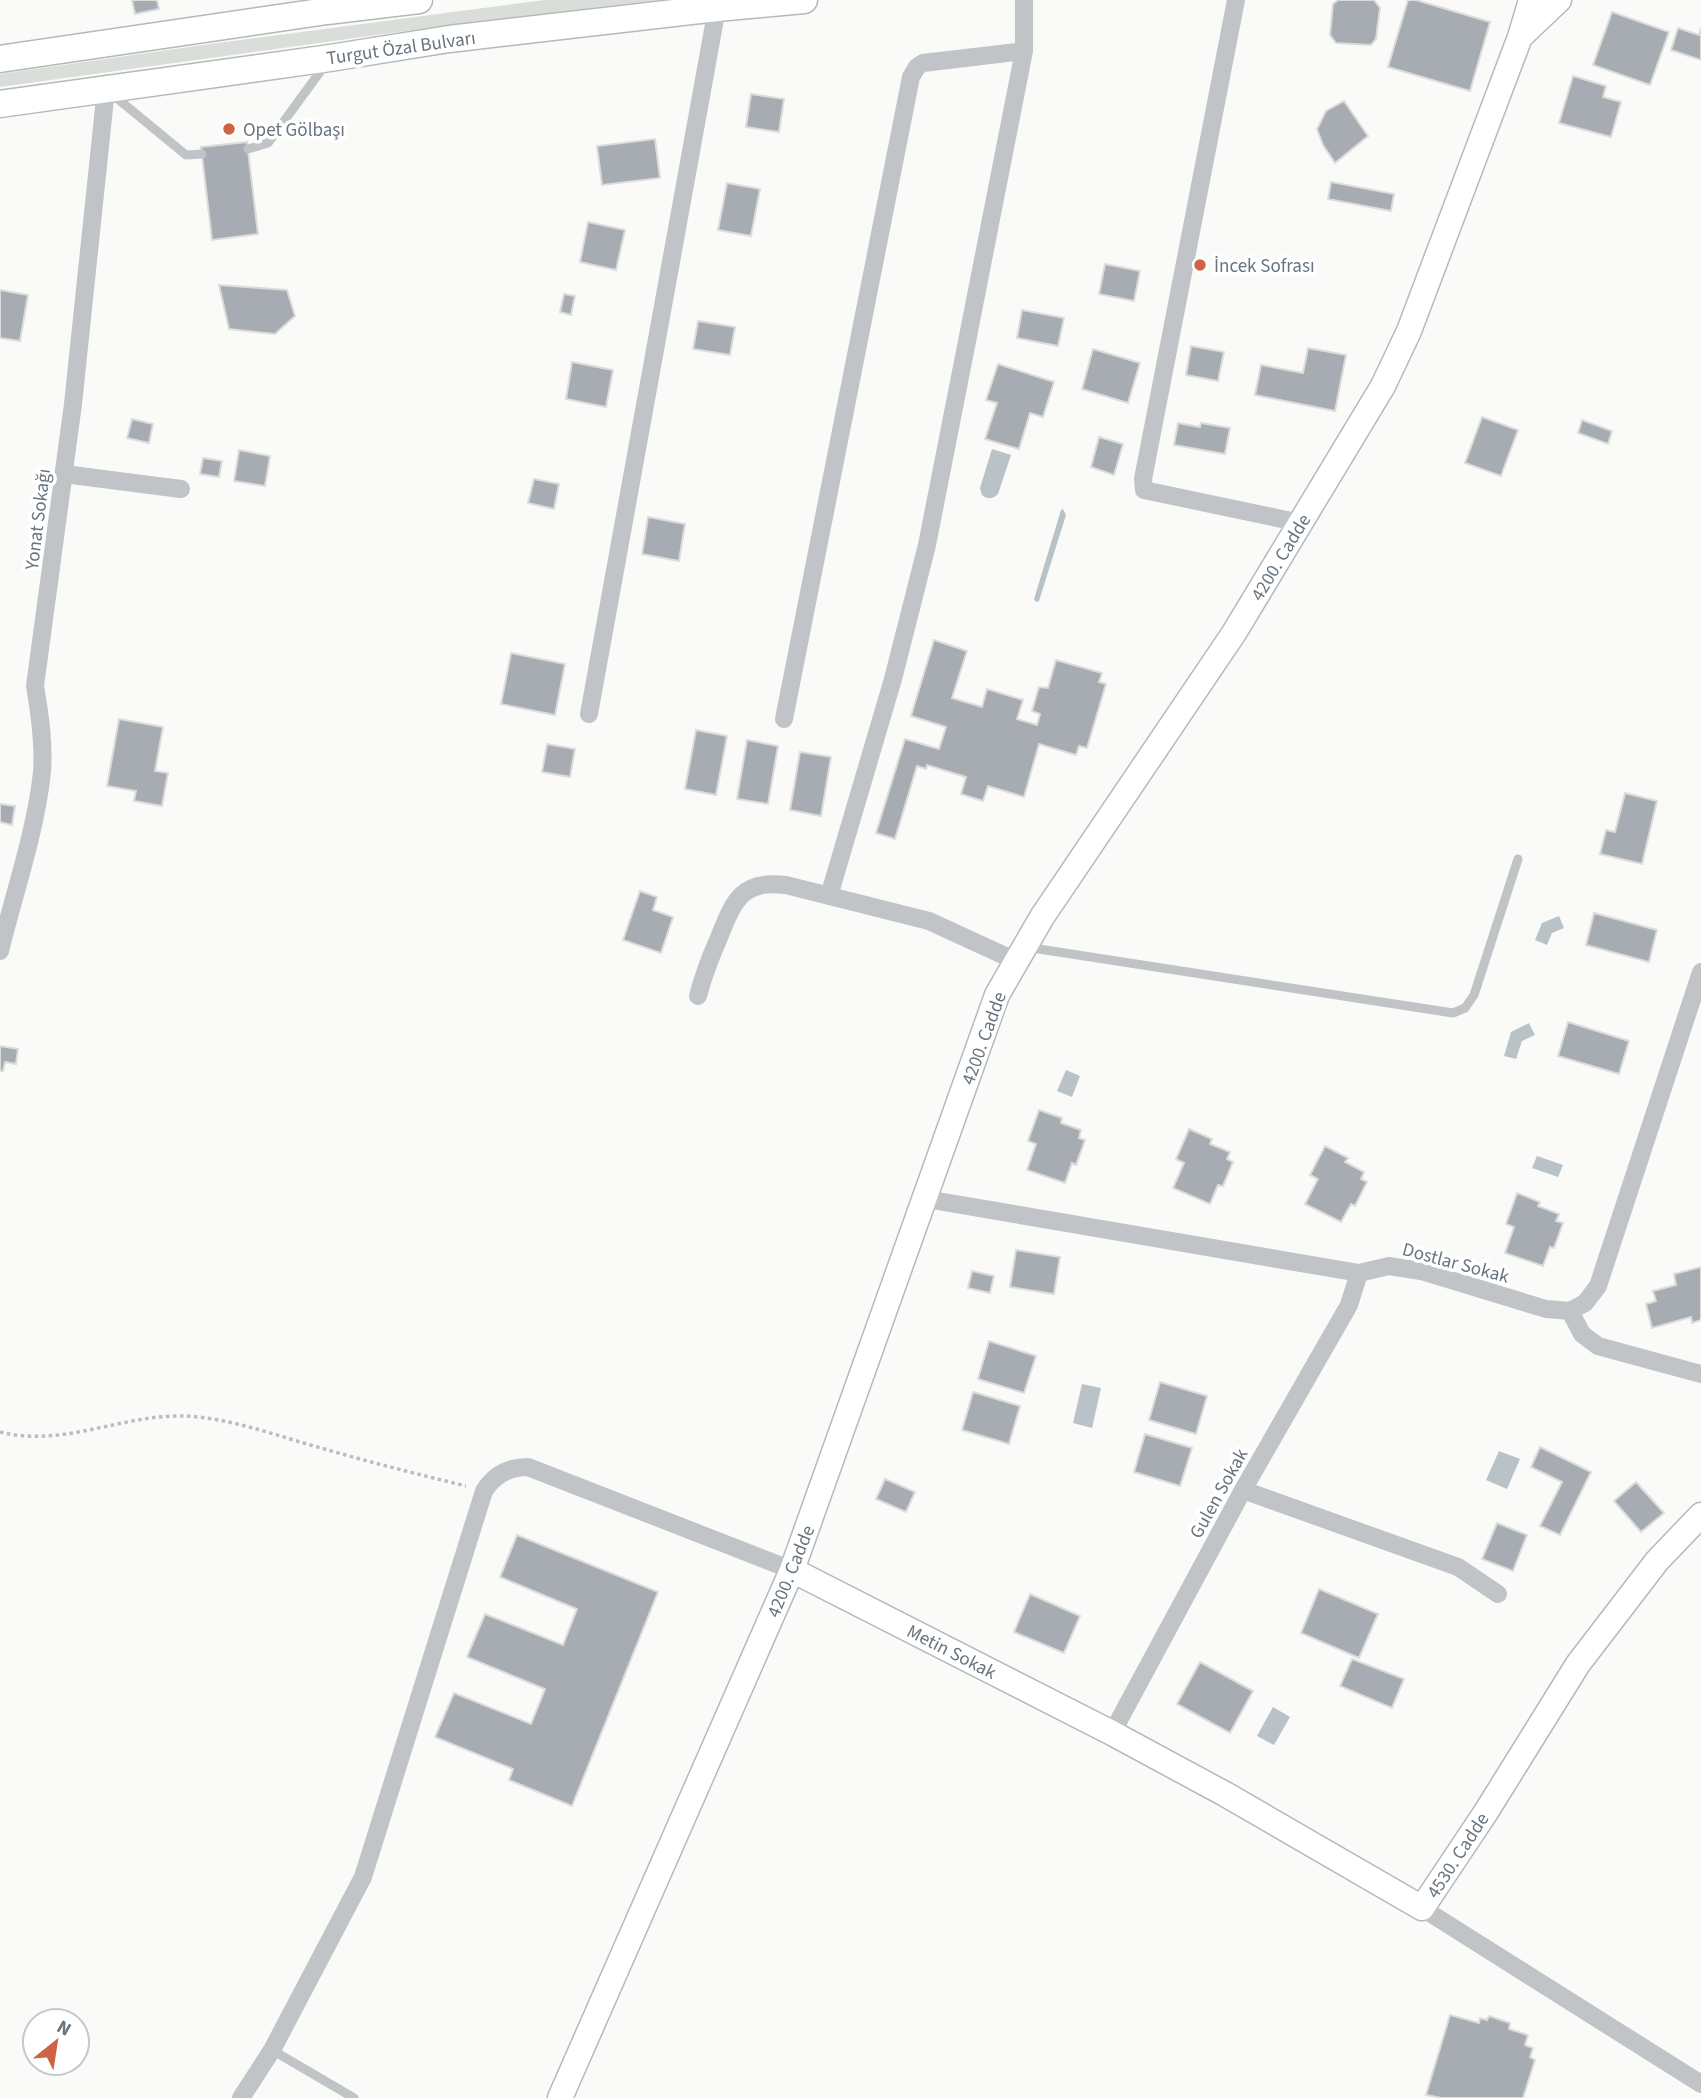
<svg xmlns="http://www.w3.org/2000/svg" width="1701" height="2098" font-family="'Source Sans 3',sans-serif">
	<rect width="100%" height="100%" fill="#fafaf8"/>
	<!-- green -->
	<path fill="#daded8" d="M 545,0 L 659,0 L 471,22 L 0,87 L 0,74 L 210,44 Z"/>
	<!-- water -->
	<path fill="#b9c2c7" d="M 992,449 L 1011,455 L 998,494 C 993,499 988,500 982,495 L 980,488 Z
		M 1063,509 L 1066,515 L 1039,601 L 1036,602 L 1034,599 L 1061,510 Z
		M 1559,916 L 1564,928 L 1552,933 L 1547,945 L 1535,940 L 1542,923 Z
		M 1529,1023 L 1535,1035 L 1522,1041 L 1516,1059 L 1504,1056 L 1511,1032 Z
		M 1066,1070 L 1080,1076 L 1072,1097 L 1057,1091 Z
		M 1537,1156 L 1563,1165 L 1558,1177 L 1532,1168 Z
		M 1082,1384 L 1101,1388 L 1092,1428 L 1073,1423 Z
		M 1499,1451 L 1520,1459 L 1507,1489 L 1486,1480 Z
		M 1273,1707 L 1290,1717 L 1274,1745 L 1257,1736 Z"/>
	<!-- building -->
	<path fill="#a6acb2" stroke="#dcdcda" stroke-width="2" d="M 132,0 L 157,0 L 159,9 L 135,14 Z
		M 1338,0 L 1374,0 L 1380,8 L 1376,39 L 1371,45 L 1336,43 L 1330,35 L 1333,4 Z
		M 1408,0 L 1416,0 L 1490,22 L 1470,91 L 1388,67 Z
		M 1612,12 L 1669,32 L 1650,85 L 1593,65 Z
		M 1678,28 L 1699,35 L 1701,28 L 1701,60 L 1671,50 Z
		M 1573,76 L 1606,86 L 1603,97 L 1621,102 L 1611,137 L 1559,123 Z
		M 751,94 L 784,99 L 779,132 L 746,127 Z
		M 1344,101 L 1368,136 L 1335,163 L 1323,145 L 1317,129 L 1326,111 Z
		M 655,139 L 660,178 L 602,185 L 597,146 Z
		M 247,142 L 258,234 L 212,240 L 201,147 Z
		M 1331,182 L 1394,194 L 1391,211 L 1328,199 Z
		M 727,183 L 760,189 L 751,236 L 718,230 Z
		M 588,222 L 625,230 L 616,270 L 580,262 Z
		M 1105,264 L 1140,271 L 1134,301 L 1099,294 Z
		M 219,285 L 287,290 L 295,316 L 275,334 L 229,329 Z
		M 0,290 L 28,295 L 20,341 L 0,338 Z
		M 564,294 L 575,296 L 571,315 L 560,312 Z
		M 1022,310 L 1064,318 L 1058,346 L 1017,338 Z
		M 698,321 L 735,327 L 730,355 L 693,349 Z
		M 1191,346 L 1224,352 L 1218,381 L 1186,375 Z
		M 1308,348 L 1346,355 L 1335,411 L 1255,395 L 1261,365 L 1303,373 Z
		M 1093,349 L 1140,363 L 1128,403 L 1082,389 Z
		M 572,362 L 613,370 L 606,407 L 566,399 Z
		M 998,364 L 1054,382 L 1043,417 L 1030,413 L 1019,449 L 985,439 L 997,403 L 986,400 Z
		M 1482,417 L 1518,430 L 1501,476 L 1465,463 Z
		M 132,419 L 153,424 L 149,443 L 127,438 Z
		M 1582,420 L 1612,431 L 1608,444 L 1578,433 Z
		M 1178,423 L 1200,427 L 1201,423 L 1230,428 L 1225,454 L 1174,445 Z
		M 1099,437 L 1123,444 L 1114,475 L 1091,467 Z
		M 239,450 L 270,456 L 265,486 L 234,481 Z
		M 203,458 L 222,461 L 219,477 L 200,474 Z
		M 534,479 L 559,484 L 554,509 L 528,503 Z
		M 648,517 L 685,524 L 679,561 L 642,554 Z
		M 934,640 L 967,651 L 952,698 L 982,707 L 987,689 L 1023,700 L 1017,719 L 1037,725 L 1040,714 L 1032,711 L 1039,687 L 1048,688 L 1056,660 L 1102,673 L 1099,682 L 1106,684 L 1087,748 L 1079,746 L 1076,755 L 1039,744 L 1024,797 L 988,786 L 983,801 L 961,794 L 966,777 L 927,765 L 926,769 L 917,766 L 895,839 L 876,833 L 905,739 L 939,749 L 946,727 L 911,716 Z
		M 511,653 L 565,664 L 555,715 L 501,704 Z
		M 119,719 L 163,727 L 155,771 L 168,773 L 162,806 L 134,801 L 136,791 L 107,786 Z
		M 696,730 L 727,736 L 716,795 L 685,789 Z
		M 747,740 L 778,746 L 768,804 L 737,799 Z
		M 547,744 L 575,749 L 570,777 L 542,772 Z
		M 800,752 L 831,757 L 821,816 L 790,810 Z
		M 1625,793 L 1657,801 L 1642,864 L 1600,854 L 1606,830 L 1615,832 Z
		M 0,804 L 15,806 L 12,825 L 0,822 Z
		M 640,891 L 657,897 L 653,910 L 673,917 L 661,953 L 623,940 Z
		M 1594,913 L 1657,930 L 1649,962 L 1586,945 Z
		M 1568,1022 L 1629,1041 L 1619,1074 L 1558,1056 Z
		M 0,1046 L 18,1049 L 16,1064 L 5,1062 L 3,1071 L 0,1071 Z
		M 1039,1110 L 1062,1118 L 1061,1123 L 1081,1130 L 1079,1138 L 1085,1140 L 1076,1165 L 1072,1163 L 1065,1183 L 1027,1170 L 1036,1144 L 1028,1141 Z
		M 1189,1129 L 1212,1139 L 1210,1144 L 1230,1152 L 1227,1159 L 1233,1162 L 1223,1186 L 1218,1185 L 1210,1204 L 1173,1188 L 1184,1163 L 1176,1159 Z
		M 1325,1146 L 1348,1158 L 1345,1162 L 1364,1172 L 1361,1179 L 1367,1182 L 1355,1206 L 1351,1204 L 1341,1222 L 1305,1204 L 1318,1179 L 1310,1175 Z
		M 1517,1193 L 1540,1202 L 1538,1206 L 1559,1214 L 1556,1221 L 1563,1223 L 1554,1248 L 1550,1247 L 1543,1266 L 1505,1253 L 1514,1227 L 1506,1224 Z
		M 1016,1250 L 1060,1257 L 1054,1294 L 1010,1287 Z
		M 1701,1267 L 1701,1320 L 1692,1323 L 1691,1317 L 1652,1328 L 1646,1304 L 1656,1301 L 1653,1291 L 1676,1285 L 1674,1274 Z
		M 972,1271 L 994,1276 L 990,1293 L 968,1288 Z
		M 989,1341 L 1036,1356 L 1024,1393 L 978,1379 Z
		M 1160,1382 L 1207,1396 L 1196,1434 L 1149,1420 Z
		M 973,1392 L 1020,1406 L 1009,1444 L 962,1430 Z
		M 1145,1434 L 1192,1448 L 1180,1486 L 1134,1472 Z
		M 1540,1447 L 1591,1472 L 1560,1535 L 1540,1526 L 1562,1482 L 1531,1467 Z
		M 885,1479 L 915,1492 L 906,1512 L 876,1499 Z
		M 1636,1482 L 1664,1513 L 1641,1532 L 1614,1501 Z
		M 1497,1523 L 1527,1535 L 1513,1571 L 1482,1559 Z
		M 517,1535 L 658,1592 L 572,1806 L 509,1780 L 513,1769 L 435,1737 L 454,1693 L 531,1724 L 545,1689 L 467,1657 L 485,1614 L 563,1645 L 577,1609 L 500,1577 Z
		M 1319,1589 L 1378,1614 L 1359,1658 L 1301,1633 Z
		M 1030,1594 L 1080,1616 L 1064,1653 L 1014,1632 Z
		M 1352,1659 L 1404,1679 L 1392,1708 L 1340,1686 Z
		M 1200,1662 L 1253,1691 L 1230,1733 L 1177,1704 Z
		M 1450,2015 L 1479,2023 L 1480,2018 L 1487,2020 L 1489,2016 L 1510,2023 L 1509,2029 L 1528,2035 L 1525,2045 L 1533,2048 L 1530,2057 L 1535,2060 L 1523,2098 L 1442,2098 L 1426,2095 Z"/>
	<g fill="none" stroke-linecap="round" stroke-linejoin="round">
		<defs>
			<path id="secondary" d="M 1521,36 L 1559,0
				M 792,1570 L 1112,1733 L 1225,1794 L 1422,1908 L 1486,1812 L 1578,1664 L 1657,1561 L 1701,1515
				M 560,2098 L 792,1570 L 997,995 L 1042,917 L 1234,633 L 1383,386 L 1409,331 L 1520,37 L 1531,0"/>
			<path id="primary" d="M 0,59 L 327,11 L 419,0
				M 0,104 L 330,58 L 449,39 L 717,8 L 804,0"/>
		</defs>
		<!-- secondary casing -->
		<use href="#secondary" stroke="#b5b9bd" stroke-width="27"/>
		<!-- primary casing -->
		<use href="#primary" stroke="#b4b8bb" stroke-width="29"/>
		<!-- path -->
		<path stroke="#babdc0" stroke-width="3.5" stroke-dasharray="3.5 3.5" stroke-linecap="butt" d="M 0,1432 C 63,1448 122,1414 185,1416 C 231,1418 277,1436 321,1448 C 369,1462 417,1474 466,1486"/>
		<!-- lane -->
		<path stroke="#c0c4c7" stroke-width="9" d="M 113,95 L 186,155 L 202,154
			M 248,149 L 268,143 L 325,65
			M 1026,947 L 1453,1013 L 1465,1008 L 1474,995 L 1518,859
			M 272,2050 L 354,2098"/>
		<!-- street -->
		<path stroke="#c0c4c7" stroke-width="18" d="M 1236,0 L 1143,479 L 1144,490 L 1301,523
			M 64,474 L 181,489
			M 589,714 L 717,8
			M 784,719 L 911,77 L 917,67 L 923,63 L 1024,51
			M 829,896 L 893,679 L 927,545 L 1024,51 L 1024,0
			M 0,951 C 14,894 36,830 42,772 C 44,743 40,715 35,686 L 73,404 L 106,89
			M 698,996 C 703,977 710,958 718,940 C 733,903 740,879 786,885 L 929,921 L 1016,961
			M 926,1199 L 1359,1273 L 1389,1266 L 1421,1271 L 1546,1309 L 1570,1311 L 1585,1303 L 1598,1286 L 1701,972
			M 1570,1311 L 1582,1334 L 1598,1346 L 1701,1374
			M 1243,1490 L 1458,1567 L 1498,1594
			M 1112,1733 L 1243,1490 L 1349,1305 L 1359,1273
			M 1422,1908 L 1701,2084
			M 241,2098 L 272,2050 L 363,1877 L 484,1491 C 494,1475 509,1467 528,1467 L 792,1570"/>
		<!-- secondary -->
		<use href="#secondary" stroke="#fff" stroke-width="24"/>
		<!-- primary -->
		<use href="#primary" stroke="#fff" stroke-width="26"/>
	</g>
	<!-- markers -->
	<g fill="#ce6444" stroke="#fff" stroke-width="2.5">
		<circle cx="229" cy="129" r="7"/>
		<circle cx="1200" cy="265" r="7"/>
	</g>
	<g text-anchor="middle" stroke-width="7" stroke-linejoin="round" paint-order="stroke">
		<!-- street labels -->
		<g font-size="19" fill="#68757f" stroke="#fff">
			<text transform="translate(401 47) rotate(-8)" y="7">Turgut Özal Bulvarı</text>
			<text transform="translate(37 519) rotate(-83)" y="7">Yonat Sokağı</text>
			<text transform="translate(1280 557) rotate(-59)" y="7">4200. Cadde</text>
			<text transform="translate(983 1038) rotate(-70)" y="7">4200. Cadde</text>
			<text transform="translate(1456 1262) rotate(15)" y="7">Dostlar Sokak</text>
			<text transform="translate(1218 1493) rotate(-61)" y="7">Gulen Sokak</text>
			<text transform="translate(790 1571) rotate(-68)" y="7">4200. Cadde</text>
			<text transform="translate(952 1651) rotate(27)" y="7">Metin Sokak</text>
			<text transform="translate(1457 1855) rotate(-57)" y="7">4530. Cadde</text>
		</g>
		<!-- poi labels -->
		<g font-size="19" fill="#68757f" stroke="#fff" text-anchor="start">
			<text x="243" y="136">Opet Gölbaşı</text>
			<text x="1214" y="272">İncek Sofrası</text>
		</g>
	</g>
	<!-- north arrow -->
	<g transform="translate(56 2042) rotate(30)"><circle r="33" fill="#ffffff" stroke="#c3c8cc" stroke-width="2"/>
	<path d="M0-5L12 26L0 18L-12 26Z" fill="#ce6444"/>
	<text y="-10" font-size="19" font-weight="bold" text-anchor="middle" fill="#68757f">N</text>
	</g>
</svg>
